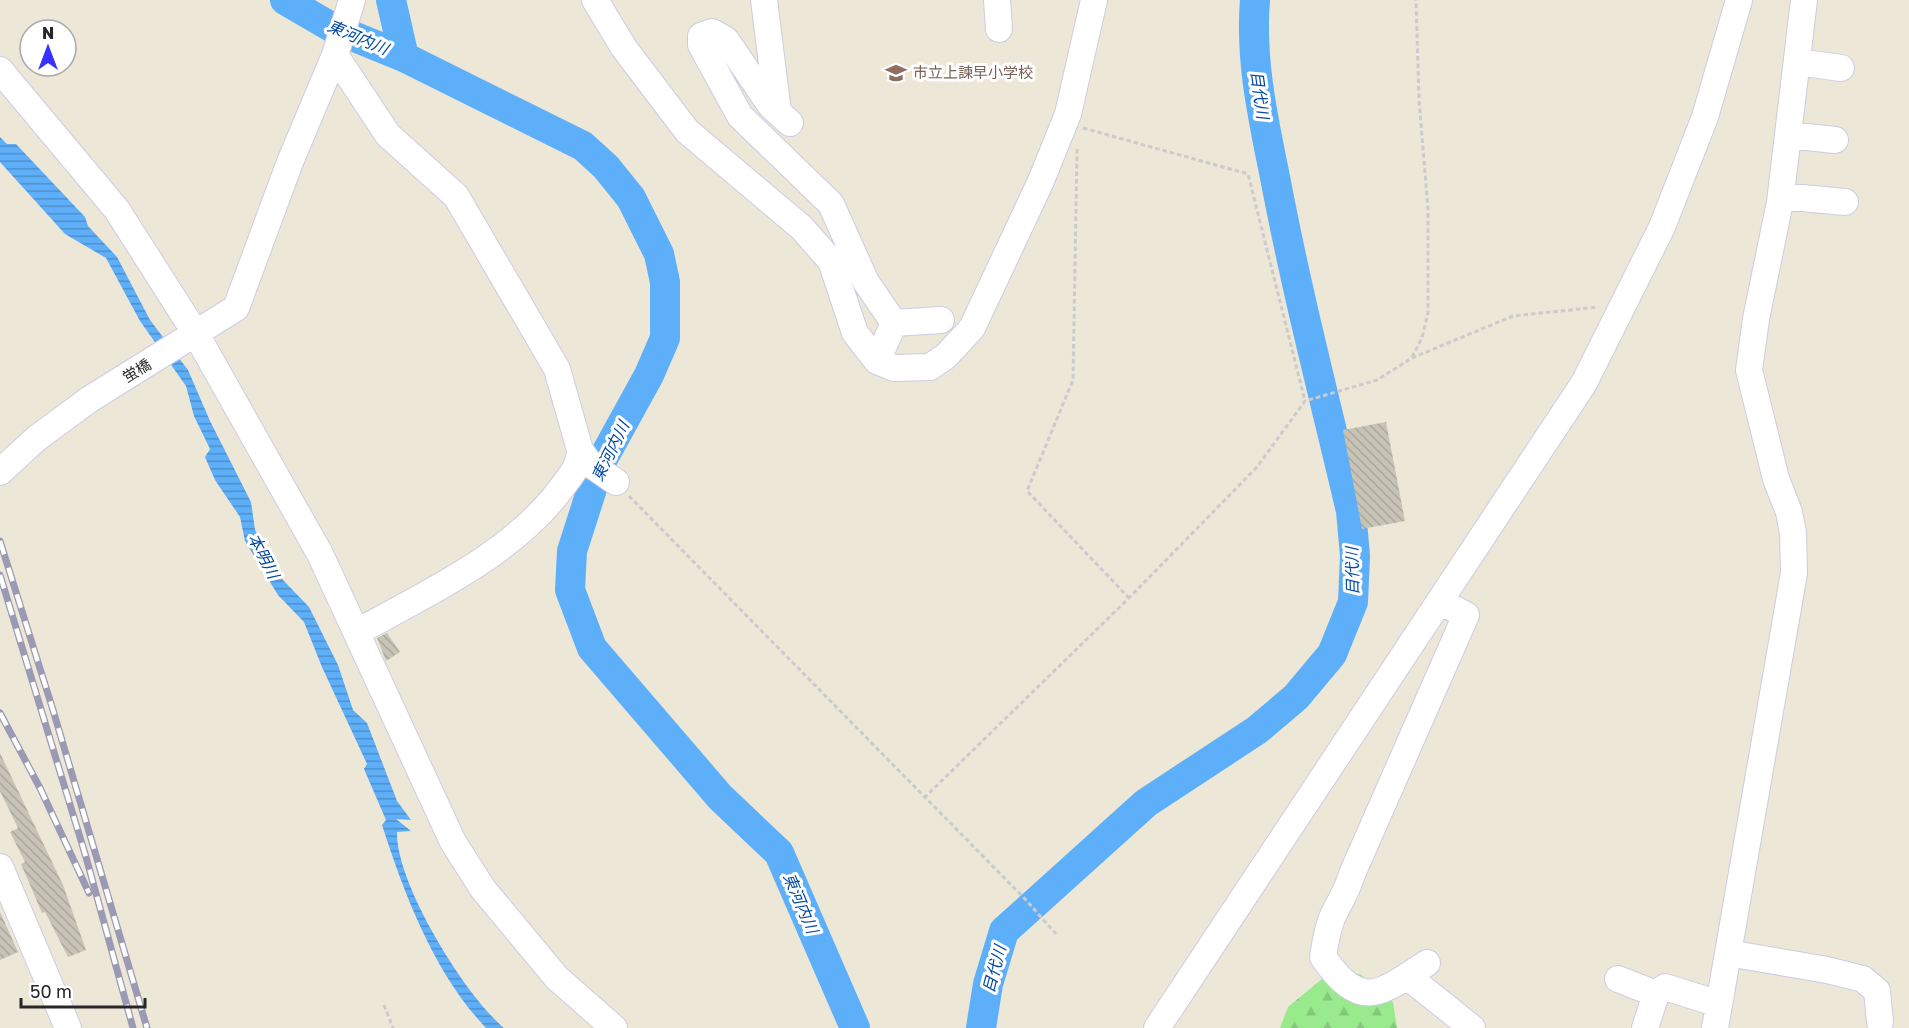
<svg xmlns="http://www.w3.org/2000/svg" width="1909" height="1028" font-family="'Golos Text','Noto Sans JP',sans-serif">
	<defs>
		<pattern id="forest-firs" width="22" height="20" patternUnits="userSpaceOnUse" patternTransform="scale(1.5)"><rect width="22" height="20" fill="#99e98d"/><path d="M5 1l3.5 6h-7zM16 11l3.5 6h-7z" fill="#84c87a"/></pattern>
		<pattern id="water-rules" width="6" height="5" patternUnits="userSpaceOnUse" patternTransform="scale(1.5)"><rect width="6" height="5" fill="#5eaffa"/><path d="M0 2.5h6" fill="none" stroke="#4e8eca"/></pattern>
		<pattern id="building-back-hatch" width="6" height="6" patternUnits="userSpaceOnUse" patternTransform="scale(1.5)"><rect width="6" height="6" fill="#c7c3b7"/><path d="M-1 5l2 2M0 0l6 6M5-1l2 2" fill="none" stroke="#aba89d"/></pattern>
	</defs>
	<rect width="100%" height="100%" fill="#ece7d7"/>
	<!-- forest -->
	<path fill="url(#forest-firs)" d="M 1360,974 L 1393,1002 L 1397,1028 L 1280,1028 L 1288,1007 L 1322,979 Z"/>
	<!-- water -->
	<path fill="url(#water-rules)" d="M 0,137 L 7,144 L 16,144 L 85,217 L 88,226 L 117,257 L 150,320 L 188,370 L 210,421 L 251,502 L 255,530 L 283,580 L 309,607 L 338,665 L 353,710 L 367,723 L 397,801 L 411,820 L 396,819 L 411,831 L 397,832 C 396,884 465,995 504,1028 L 486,1028 C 434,973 405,896 382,825 L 386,820 L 364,769 L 367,764 L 322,667 L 304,622 L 278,595 L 245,541 L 240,517 L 215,480 L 205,457 L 210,449 L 194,416 L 186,386 L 140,321 L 106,258 L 65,234 L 0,162 Z"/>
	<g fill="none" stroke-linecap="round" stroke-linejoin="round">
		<!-- river -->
		<path stroke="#5eaffa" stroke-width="30" d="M 285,0 L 333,28 L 404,57 L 583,146 L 606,167 L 631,198 L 659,254 L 665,282 L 665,338 L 649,375 L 600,464 L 572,551 L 570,590 L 592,648 L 720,797 L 779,853 L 855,1028
			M 391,0 L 404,57
			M 981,1028 L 988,984 L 1004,931 L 1146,803 L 1257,730 L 1296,697 L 1332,654 L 1353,602 L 1355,556 L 1351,511 C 1325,400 1296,289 1275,177 C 1263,118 1250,60 1255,0"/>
	</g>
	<!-- building -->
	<path fill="url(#building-back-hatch)" d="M 1386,422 L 1405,521 L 1362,529 L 1343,430 Z
		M 387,633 L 400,652 L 386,661 L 377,638 Z
		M 0,753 L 63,885 L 86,950 L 68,957 L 45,912 L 42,913 L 21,864 L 25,862 L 10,832 L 18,828 L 0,791 Z
		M 0,912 L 18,952 L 0,960 Z"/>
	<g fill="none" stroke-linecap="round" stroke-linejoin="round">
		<defs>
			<path id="minor" d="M 595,0 L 624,48 L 687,131 L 802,228 L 831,261 L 855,333 L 877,361 L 894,368 L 930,367 L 946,356 L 972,328 L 1041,181 L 1068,114 L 1094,0
				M 764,0 L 778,112
				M 997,0 L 999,29
				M 335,55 L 388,135 L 456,196 L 557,369 L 580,450 L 590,464 L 616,482
				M 1797,62 L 1841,68
				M 0,70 L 117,210 L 196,334 L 320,554 L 453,842 L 483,889 L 557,978 L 614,1028
				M 790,123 L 771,106 L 726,40 L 712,32 L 701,36 L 701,45 L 740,116 L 831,204 L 866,282 L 894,323
				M 1788,135 L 1835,140
				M 1781,196 L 1845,202
				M 877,361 L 894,323 L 941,320
				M 0,472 L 37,438 L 90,399 L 236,308 L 290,162 L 335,55 L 352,0
				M 357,632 C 428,593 515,553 563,486 C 572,474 580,465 580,450
				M 0,867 L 68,1028
				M 1728,953 L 1827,970 L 1863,979 L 1877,991 L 1880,1022
				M 1427,963 C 1380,994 1361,1012 1323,957 C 1325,943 1327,931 1332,918 C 1339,902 1347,892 1352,874 L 1466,615 L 1441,602
				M 1407,976 L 1472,1028
				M 1618,979 L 1656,994 L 1665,987 L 1719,1004
				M 1157,1028 L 1584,383 L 1662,227 L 1705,117 L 1739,0
				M 1645,1028 L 1656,994
				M 1715,1028 L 1794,573 L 1793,533 L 1789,512 L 1776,479 L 1749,370 L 1756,319 L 1780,202 L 1804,0"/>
		</defs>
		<!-- minor casing -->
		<use href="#minor" stroke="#cdcce2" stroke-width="28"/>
		<!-- path -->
		<path stroke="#cbcbcb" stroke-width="3" stroke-dasharray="4.5 3" stroke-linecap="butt" d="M 1083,128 L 1248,174 L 1305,401
			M 1077,149 L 1073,380 L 1027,491 L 1129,598
			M 1412,357 L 1422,338 L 1428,313 L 1428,209 L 1419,100 L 1416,0
			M 629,496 L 1025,899 L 1056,934
			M 924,798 L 1129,598 L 1257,467 L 1305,401 L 1377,380 L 1412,358 L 1513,316 L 1598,307
			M 384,1005 L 393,1028"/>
		<!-- minor -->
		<use href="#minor" stroke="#fff" stroke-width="26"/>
		<defs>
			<path id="rail" d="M 0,541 L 53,710 L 147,1028
				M 0,575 L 86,857 L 133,1028
				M 0,713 L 40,788 L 89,893"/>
		</defs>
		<!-- rail casing -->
		<use href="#rail" stroke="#9b9ab4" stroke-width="7"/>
		<!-- rail -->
		<use href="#rail" stroke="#fff" stroke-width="4.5" stroke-dasharray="14" stroke-linecap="butt"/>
	</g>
	<!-- icons -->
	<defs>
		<symbol id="school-bare" viewBox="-9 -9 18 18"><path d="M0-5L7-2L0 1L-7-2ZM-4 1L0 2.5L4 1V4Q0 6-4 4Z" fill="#8d6e63" stroke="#fff" stroke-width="2.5" paint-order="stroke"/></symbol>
	</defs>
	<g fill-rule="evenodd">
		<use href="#school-bare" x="881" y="58" width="30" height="30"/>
	</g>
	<g text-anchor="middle" stroke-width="6" stroke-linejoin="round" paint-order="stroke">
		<!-- education labels -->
		<g font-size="15" fill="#785e54" stroke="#fff" text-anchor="start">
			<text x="913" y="78">市立上諫早小学校</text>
		</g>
		<!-- street labels -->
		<g font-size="15" fill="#272727" stroke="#fff">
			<text transform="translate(137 371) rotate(-31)" y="5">蛍橋</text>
		</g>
		<!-- water labels -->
		<g font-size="16" font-style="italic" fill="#0148a2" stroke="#fff">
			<text transform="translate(358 37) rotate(23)" y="6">東河内川</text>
			<text transform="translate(1260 95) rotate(82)" y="6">目代川</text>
			<text transform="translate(610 451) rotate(-64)" y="6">東河内川</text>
			<text transform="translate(264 556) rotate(63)" y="6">本明川</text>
			<text transform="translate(1352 571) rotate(-91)" y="6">目代川</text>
			<text transform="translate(801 903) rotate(67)" y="6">東河内川</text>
			<text transform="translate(994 969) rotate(-75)" y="6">目代川</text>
		</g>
	</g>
	<!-- north arrow -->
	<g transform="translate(48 48)"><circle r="28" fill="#ffffff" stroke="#a9a9a9" stroke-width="1.5"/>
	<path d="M0-4.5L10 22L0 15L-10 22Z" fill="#3631ff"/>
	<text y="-9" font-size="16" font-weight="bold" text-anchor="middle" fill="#272727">N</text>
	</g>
	<!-- scale -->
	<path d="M21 998v9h124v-9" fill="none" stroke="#272727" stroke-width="3"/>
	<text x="30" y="998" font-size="18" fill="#272727" stroke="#ffffff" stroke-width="4.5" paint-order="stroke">50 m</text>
</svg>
